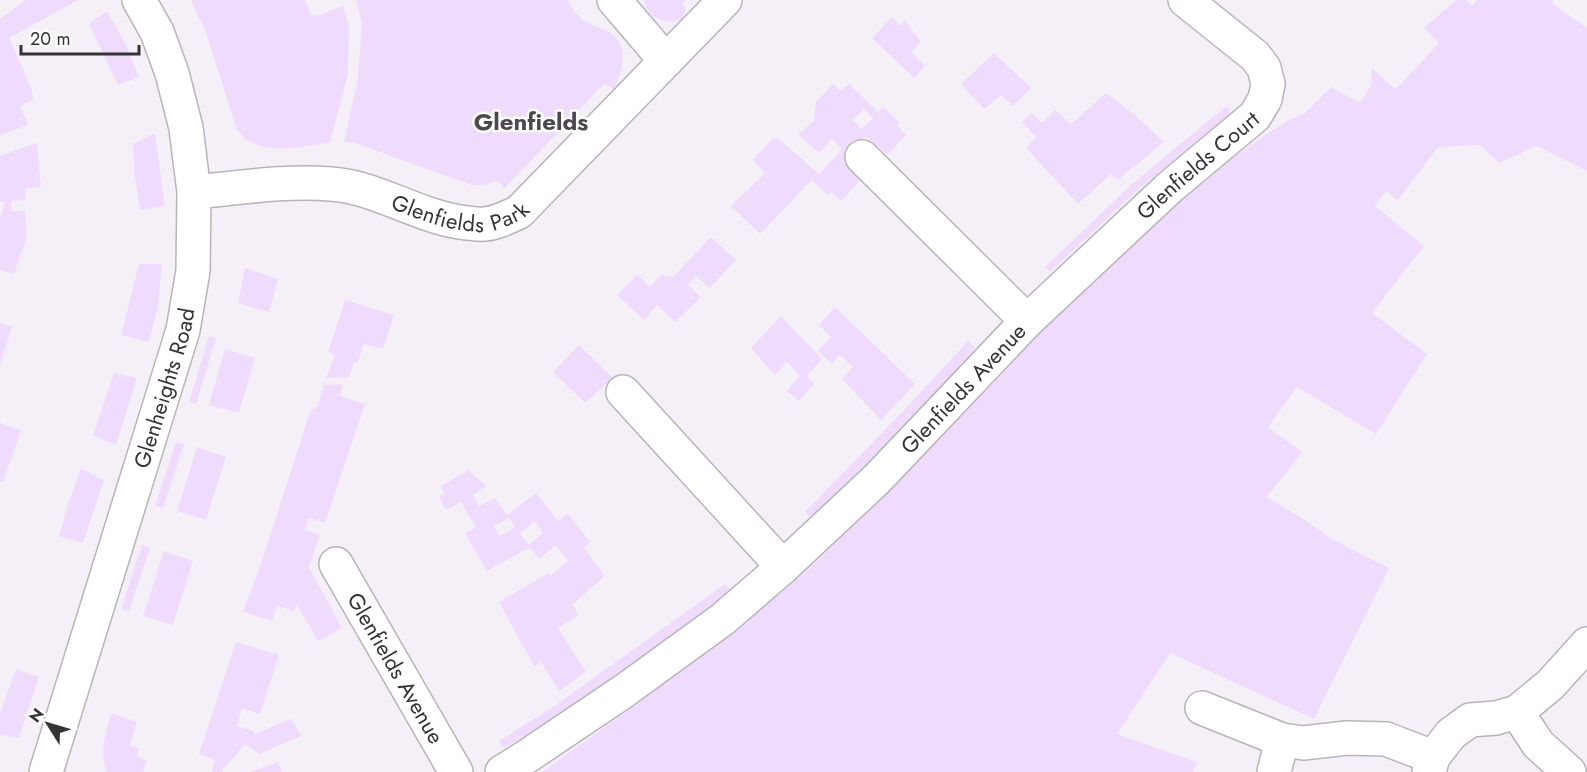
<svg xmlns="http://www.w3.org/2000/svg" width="1587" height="772" font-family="Jost,sans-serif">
	<rect width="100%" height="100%" fill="#f5f0f8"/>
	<!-- green -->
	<path fill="#efdcfd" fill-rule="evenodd" d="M 25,0 L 78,0 L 9,38 L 32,90 L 33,100 L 20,106 L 28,125 L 0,135 L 0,19 Z
		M 191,0 L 305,0 L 311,15 L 317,16 L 343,6 L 349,26 L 348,75 L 330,142 C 307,146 269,155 247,140 C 244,138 240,133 237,130 L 206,33 Z
		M 356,0 L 568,0 C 572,10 580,19 590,24 C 595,27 602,28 607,31 C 631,43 623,70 614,89 L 604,84 L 504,189 L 498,181 L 484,185 L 471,185 L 355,143 L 344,142 L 358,78 L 362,23 Z
		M 644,0 L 685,0 L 682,4 L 685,8 L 685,14 L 679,21 C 662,23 649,19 644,0 Z
		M 1456,0 L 1465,0 L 1473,6 L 1477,0 L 1554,0 L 1552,3 L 1587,28 L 1587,171 L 1537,146 L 1499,163 L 1480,145 L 1438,147 L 1398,200 L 1386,191 L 1375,206 L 1424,246 L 1372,313 L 1427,354 L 1376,434 L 1297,387 L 1268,427 L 1302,452 L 1267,497 L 1308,522 L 1332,539 L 1389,568 L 1314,719 L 1170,653 L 1117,734 L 1197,762 L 1193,772 L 542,772 L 640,702 L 805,573 L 889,491 L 977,396 L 1079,292 L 1216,169 L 1285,122 L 1305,113 L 1331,87 L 1360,103 L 1371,85 L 1372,68 L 1395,89 L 1399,86 L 1439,43 L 1424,28 Z
		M 107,11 L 126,44 L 139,77 L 118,85 L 89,24 Z
		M 892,17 L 901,26 L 905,20 L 921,42 L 911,52 L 925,66 L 914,78 L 872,38 Z
		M 994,53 L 1031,88 L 1013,106 L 1001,95 L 984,109 L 961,84 Z
		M 833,84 L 841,91 L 849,84 L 878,112 L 883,107 L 899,122 L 897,125 L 906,135 L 887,155 L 866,136 L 842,161 L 861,180 L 841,201 L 831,192 L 828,195 L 812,180 L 760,234 L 731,206 L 765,173 L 753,160 L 772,139 L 778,138 L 819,174 L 842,149 L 832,139 L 819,153 L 798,134 L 814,121 L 816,102 ZM 864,109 L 873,118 L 862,129 L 853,120 Z
		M 1106,93 L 1135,115 L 1164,142 L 1118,180 L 1111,174 L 1078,204 L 1026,148 L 1036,137 L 1022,122 L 1032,113 L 1042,123 L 1055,110 L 1071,124 Z
		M 1224,108 L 1229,108 L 1230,114 L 1140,188 L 1050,272 L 1045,267 L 1133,183 Z
		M 155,133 L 165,206 L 140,210 L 135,176 L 133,144 Z
		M 37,143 L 41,187 L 25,189 L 25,200 L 12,201 L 11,211 L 25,211 L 27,236 L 14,274 L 0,270 L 0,219 L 5,203 L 0,201 L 0,156 Z
		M 711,237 L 736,260 L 710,288 L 696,276 L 688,285 L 701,297 L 675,322 L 657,305 L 644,320 L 617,295 L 637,275 L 650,286 L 662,275 L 673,277 Z
		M 139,264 L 162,264 L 158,306 L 149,342 L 121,335 Z
		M 245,268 L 278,279 L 269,312 L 238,303 Z
		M 345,300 L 394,315 L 383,349 L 364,344 L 358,362 L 354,362 L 349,377 L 326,378 L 335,355 L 328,352 Z
		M 835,307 L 915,384 L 881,420 L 842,379 L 853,367 L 840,355 L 832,364 L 818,351 L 831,337 L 819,325 Z
		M 781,316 L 822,359 L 807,376 L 814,384 L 799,401 L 787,391 L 799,376 L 787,362 L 775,375 L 751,348 Z
		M 0,323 L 12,326 L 0,366 Z
		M 209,336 L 216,338 L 196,404 L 189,402 Z
		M 968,341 L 975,348 L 915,415 L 812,520 L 805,512 L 906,408 Z
		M 579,345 L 613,378 L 585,403 L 553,372 Z
		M 225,349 L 255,358 L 239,413 L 209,405 Z
		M 114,373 L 137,378 L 116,445 L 93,436 Z
		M 343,384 L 340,396 L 365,404 L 325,523 L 309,518 L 305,530 L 320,535 L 309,567 L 342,628 L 318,641 L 297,605 L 294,611 L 277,606 L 272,621 L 243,612 L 262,561 L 310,412 L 318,405 L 324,385 Z
		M 0,423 L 21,430 L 3,482 L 0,481 Z
		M 176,442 L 184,444 L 163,508 L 155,506 Z
		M 197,447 L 226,457 L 206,520 L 177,511 Z
		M 81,468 L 104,481 L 83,543 L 59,536 L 68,504 Z
		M 468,470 L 486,486 L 473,495 L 479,506 L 495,498 L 507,515 L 536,493 L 558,521 L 568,514 L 590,542 L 584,548 L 605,576 L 572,605 L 579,615 L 558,628 L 586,672 L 559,691 L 541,662 L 534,666 L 499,602 L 549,573 L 551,575 L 568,561 L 556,545 L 539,559 L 530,547 L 487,571 L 465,533 L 476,527 L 461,502 L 446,510 L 439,496 L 445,493 L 441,486 ZM 509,518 L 515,527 L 500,536 L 494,526 ZM 535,521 L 543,533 L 529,545 L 520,533 Z
		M 142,545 L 150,548 L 129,611 L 121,609 Z
		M 164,551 L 193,561 L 173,625 L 143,616 Z
		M 725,584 L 731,591 L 642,657 L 556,718 L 503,748 L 499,741 L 550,709 Z
		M 236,642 L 279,655 L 260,714 L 242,708 L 237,726 L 254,731 L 254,734 L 291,719 L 301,736 L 259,754 L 245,744 L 221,772 L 212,772 L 215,760 L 199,754 Z
		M 16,669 L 39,677 L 19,738 L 0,735 L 0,714 Z
		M 111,713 L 137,722 L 130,745 L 139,749 L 137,757 L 147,760 L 143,772 L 107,772 C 99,752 106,733 111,713 Z
		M 278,762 L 282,772 L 250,772 Z"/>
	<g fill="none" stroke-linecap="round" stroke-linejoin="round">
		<defs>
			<g id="minor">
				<path d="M 614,0 L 666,61"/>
				<path d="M 862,157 L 1027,321"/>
				<path id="s1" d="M 194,192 C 239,188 285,180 331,184 C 378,187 419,218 467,223 C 472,223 479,225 485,224 C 497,223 508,217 519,212 L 725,0"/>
				<path d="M 623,392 L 783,567"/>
				<path id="s2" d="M 336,564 L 456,772"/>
				<path d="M 1202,708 L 1282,740 L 1303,743 L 1347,738 L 1386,739 L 1433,757"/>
				<path d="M 1517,712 L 1538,744 L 1569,772"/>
				<path id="s3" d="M 46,772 L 183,330 L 193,271 L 194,192 L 186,128 L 172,73 L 157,32 L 139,0"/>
				<path id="s4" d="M 502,772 L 529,755 L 624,691 L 723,619 L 783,567 L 877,479 L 1027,321 L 1170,187 L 1255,116 L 1265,99 L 1268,84 L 1264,68 L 1255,56 L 1185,0"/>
				<path d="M 1274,772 L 1282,740"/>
				<path d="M 1429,772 L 1433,757 L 1451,734 L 1470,720 L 1496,718 L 1517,712 L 1550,685 L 1587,644"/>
			</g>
		</defs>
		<!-- minor casing -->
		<use href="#minor" stroke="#b8b4bb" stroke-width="36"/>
		<!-- minor -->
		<use href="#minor" stroke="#fff" stroke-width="33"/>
	</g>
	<g text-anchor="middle" stroke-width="5" stroke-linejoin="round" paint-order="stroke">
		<!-- street labels -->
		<g font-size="22" fill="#353336" stroke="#fff">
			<text dy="8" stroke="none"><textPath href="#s4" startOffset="926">Glenfields Court</textPath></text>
			<text dy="8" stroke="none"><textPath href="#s1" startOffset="272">Glenfields Park</textPath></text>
			<text dy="8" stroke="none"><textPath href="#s3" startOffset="402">Glenheights Road</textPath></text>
			<text dy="8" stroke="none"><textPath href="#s4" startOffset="602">Glenfields Avenue</textPath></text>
			<text dy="8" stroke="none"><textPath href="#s2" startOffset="120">Glenfields Avenue</textPath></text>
		</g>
		<!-- neighbourhood labels -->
		<g font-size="24" font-weight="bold" fill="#4c484e" stroke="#fff">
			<text x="531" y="130">Glenfields</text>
		</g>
	</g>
	<!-- north arrow -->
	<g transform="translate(48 724) rotate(307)" stroke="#ffffff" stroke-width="4.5" paint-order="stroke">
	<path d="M0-4.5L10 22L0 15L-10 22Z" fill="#353336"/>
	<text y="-9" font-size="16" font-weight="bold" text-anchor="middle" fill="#353336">N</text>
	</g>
	<!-- scale -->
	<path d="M21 45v9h118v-9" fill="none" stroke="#353336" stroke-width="3"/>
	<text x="30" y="45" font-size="18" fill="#353336" stroke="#ffffff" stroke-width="4.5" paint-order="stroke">20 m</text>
</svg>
